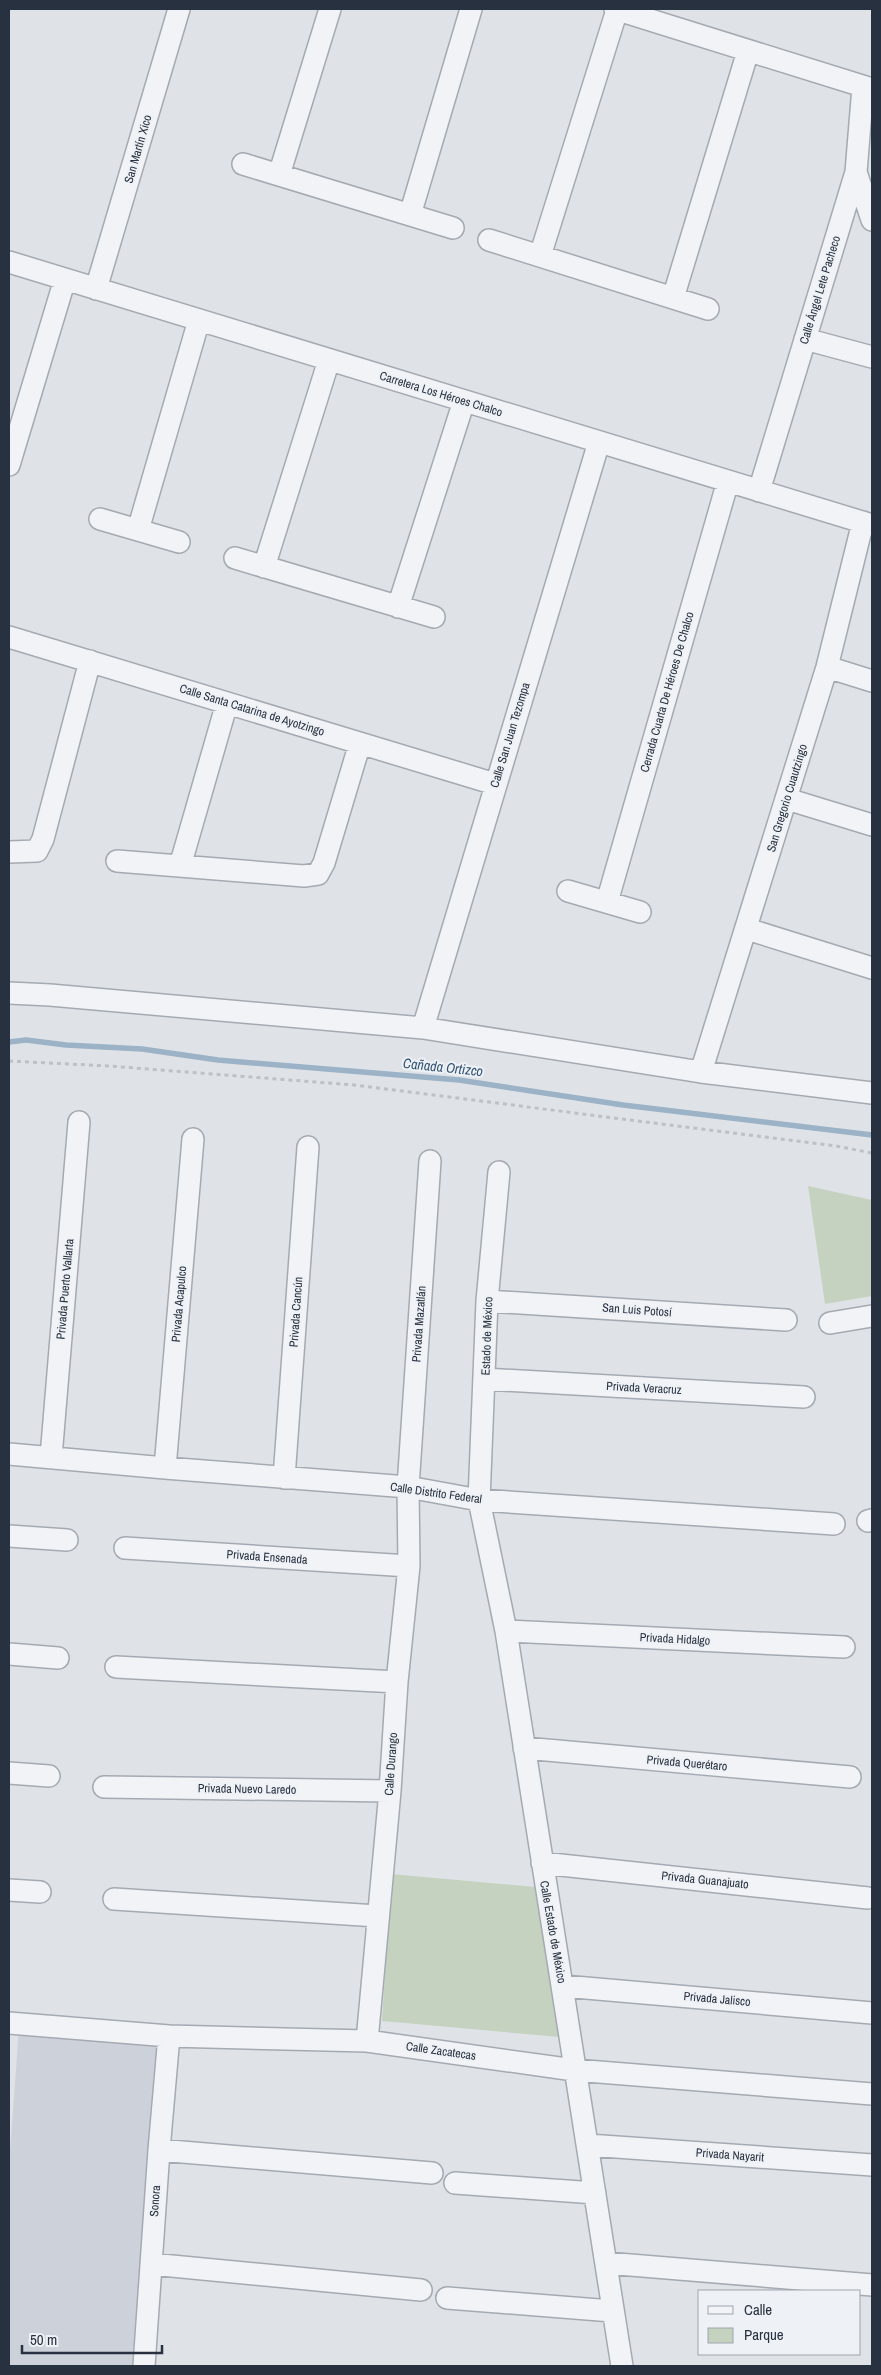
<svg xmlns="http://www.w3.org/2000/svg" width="881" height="2375" font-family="'Archivo Narrow',sans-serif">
	<rect width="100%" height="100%" fill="#dfe3e8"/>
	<!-- built -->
	<path fill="#cdd2da" d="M 19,2029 L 161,2041 L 136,2366 L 9,2366 L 9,2164 Z"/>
	<!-- green -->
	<path fill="#c5d2c0" d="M 808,1186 L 872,1200 L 872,1296 L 825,1304 Z
		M 391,1874 L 536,1887 L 559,2037 L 382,2021 Z"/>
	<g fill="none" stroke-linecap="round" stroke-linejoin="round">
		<!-- stream -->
		<path stroke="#9bb2c7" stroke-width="5.5" d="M 9,1042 L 26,1040 L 66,1045 L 142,1049 L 218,1060 L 459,1080 L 623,1105 L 872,1135"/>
		<defs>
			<path id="minor" d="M 615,9 L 872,89
				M 243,164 L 453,228
				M 856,172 L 872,220
				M 279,175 L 330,9
				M 410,215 L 471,9
				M 489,240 L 708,309
				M 540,256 L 617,10
				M 9,262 L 872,525
				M 96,289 L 179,9
				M 673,298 L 748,51
				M 805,339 L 872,357
				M 9,465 L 65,279
				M 759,491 L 856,172 L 863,87
				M 100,519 L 179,542
				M 138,530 L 199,320
				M 235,558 L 434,617
				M 264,567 L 329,360
				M 398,607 L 464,401
				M 9,637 L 495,784
				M 827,667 L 872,681
				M 787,799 L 872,825
				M 9,852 L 37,851 L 43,839 L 90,661
				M 117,861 L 304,876 L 318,874 L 324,863 L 360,743
				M 180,866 L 227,703
				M 568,891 L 640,912
				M 607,902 L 728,481
				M 747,929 L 872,968
				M 9,993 L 50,995 L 423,1028 L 701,1072 L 872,1093
				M 423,1028 L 599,442
				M 701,1072 L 827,667 L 863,522
				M 499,1172 L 487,1301 L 479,1500 L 506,1631 L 622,2366
				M 487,1301 L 786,1320
				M 830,1323 L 872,1316
				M 485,1379 L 804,1397
				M 9,1454 L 165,1468 L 408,1487 L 479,1500 L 834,1524
				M 51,1457 L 79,1122
				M 165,1468 L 193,1139
				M 284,1478 L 308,1147
				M 868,1521 L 872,1520
				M 9,1536 L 67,1540
				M 125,1548 L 409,1566
				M 506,1631 L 844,1647
				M 9,1654 L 58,1658
				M 116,1667 L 397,1682
				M 524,1748 L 850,1777
				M 9,1773 L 49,1776
				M 104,1787 L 390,1791
				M 542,1863 L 868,1898
				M 9,1890 L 40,1892
				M 114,1899 L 377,1916
				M 563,1986 L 872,2013
				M 9,2023 L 169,2036 L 367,2041 L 574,2070 L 872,2094
				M 367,2041 L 390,1791 L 397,1682 L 409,1566 L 408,1487 L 430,1161
				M 588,2145 L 872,2165
				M 159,2150 L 432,2173
				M 455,2183 L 595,2193
				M 606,2263 L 872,2285
				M 151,2264 L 421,2290
				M 447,2298 L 612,2311
				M 144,2366 L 159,2150 L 169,2036"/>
		</defs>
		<!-- minor casing -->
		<use href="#minor" stroke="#a4aab2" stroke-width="24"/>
		<!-- path -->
		<path stroke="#bdc1c6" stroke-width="3" stroke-dasharray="4 4" stroke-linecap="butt" d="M 9,1061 L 109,1066 L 354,1085 L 836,1146 L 872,1153"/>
		<!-- minor -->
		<use href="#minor" stroke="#f2f3f6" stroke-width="21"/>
	</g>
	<g text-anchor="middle" stroke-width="4" stroke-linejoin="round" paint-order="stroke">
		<!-- street labels -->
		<g font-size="12" fill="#28313f" stroke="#eef2f6">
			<text transform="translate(138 149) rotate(-74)" y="4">San Martín Xico</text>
			<text transform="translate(820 290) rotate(-73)" y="4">Calle Ángel Lete Pacheco</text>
			<text transform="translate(441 394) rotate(17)" y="4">Carretera Los Héroes Chalco</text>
			<text transform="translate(667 692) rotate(-74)" y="4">Cerrada Cuarta De Héroes De Chalco</text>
			<text transform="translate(252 710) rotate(17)" y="4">Calle Santa Catarina de Ayotzingo</text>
			<text transform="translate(510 735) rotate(-73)" y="4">Calle San Juan Tezompa</text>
			<text transform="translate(787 798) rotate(-73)" y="4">San Gregorio Cuautzingo</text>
			<text transform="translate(65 1289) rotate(-85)" y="4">Privada Puerto Vallarta</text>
			<text transform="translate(179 1304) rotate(-85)" y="4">Privada Acapulco</text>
			<text transform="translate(637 1310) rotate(4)" y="4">San Luis Potosí</text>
			<text transform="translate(296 1312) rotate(-86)" y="4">Privada Cancún</text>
			<text transform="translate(419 1324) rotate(-86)" y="4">Privada Mazatlán</text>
			<text transform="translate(487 1336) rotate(-88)" y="4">Estado de México</text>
			<text transform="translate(644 1388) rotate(3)" y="4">Privada Veracruz</text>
			<text transform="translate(436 1493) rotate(8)" y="4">Calle Distrito Federal</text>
			<text transform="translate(267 1557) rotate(4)" y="4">Privada Ensenada</text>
			<text transform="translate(675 1639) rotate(3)" y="4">Privada Hidalgo</text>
			<text transform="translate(687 1763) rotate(5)" y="4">Privada Querétaro</text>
			<text transform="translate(391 1764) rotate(-86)" y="4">Calle Durango</text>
			<text transform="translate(247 1789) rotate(1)" y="4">Privada Nuevo Laredo</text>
			<text transform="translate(705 1880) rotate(6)" y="4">Privada Guanajuato</text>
			<text transform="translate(553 1932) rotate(80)" y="4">Calle Estado de México</text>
			<text transform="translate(717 1999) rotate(5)" y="4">Privada Jalisco</text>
			<text transform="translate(441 2051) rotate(8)" y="4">Calle Zacatecas</text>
			<text transform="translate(730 2155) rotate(4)" y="4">Privada Nayarit</text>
			<text transform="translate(155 2201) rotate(-86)" y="4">Sonora</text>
		</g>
		<!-- water labels -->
		<g font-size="14" font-style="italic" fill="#335272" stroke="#eef2f6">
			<text transform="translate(443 1067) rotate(6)" y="5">Cañada Ortizco</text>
		</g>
	</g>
	<!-- border -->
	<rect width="881" height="2375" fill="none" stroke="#28313f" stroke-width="20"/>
	<!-- legend -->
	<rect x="698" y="2290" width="162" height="65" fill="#eef2f6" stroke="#9fa5ad"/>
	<rect x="708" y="2306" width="25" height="8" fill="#f2f3f6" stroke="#9fa5ad"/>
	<text x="744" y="2315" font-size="15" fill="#28313f">Calle</text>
	<rect x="708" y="2328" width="25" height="15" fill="#c5d2c0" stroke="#9fa5ad"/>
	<text x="744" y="2340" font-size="15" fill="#28313f">Parque</text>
	<!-- scale -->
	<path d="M22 2345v8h140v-8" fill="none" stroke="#28313f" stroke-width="2.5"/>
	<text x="30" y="2345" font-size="15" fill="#28313f" stroke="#eef2f6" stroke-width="4" paint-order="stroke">50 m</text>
</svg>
